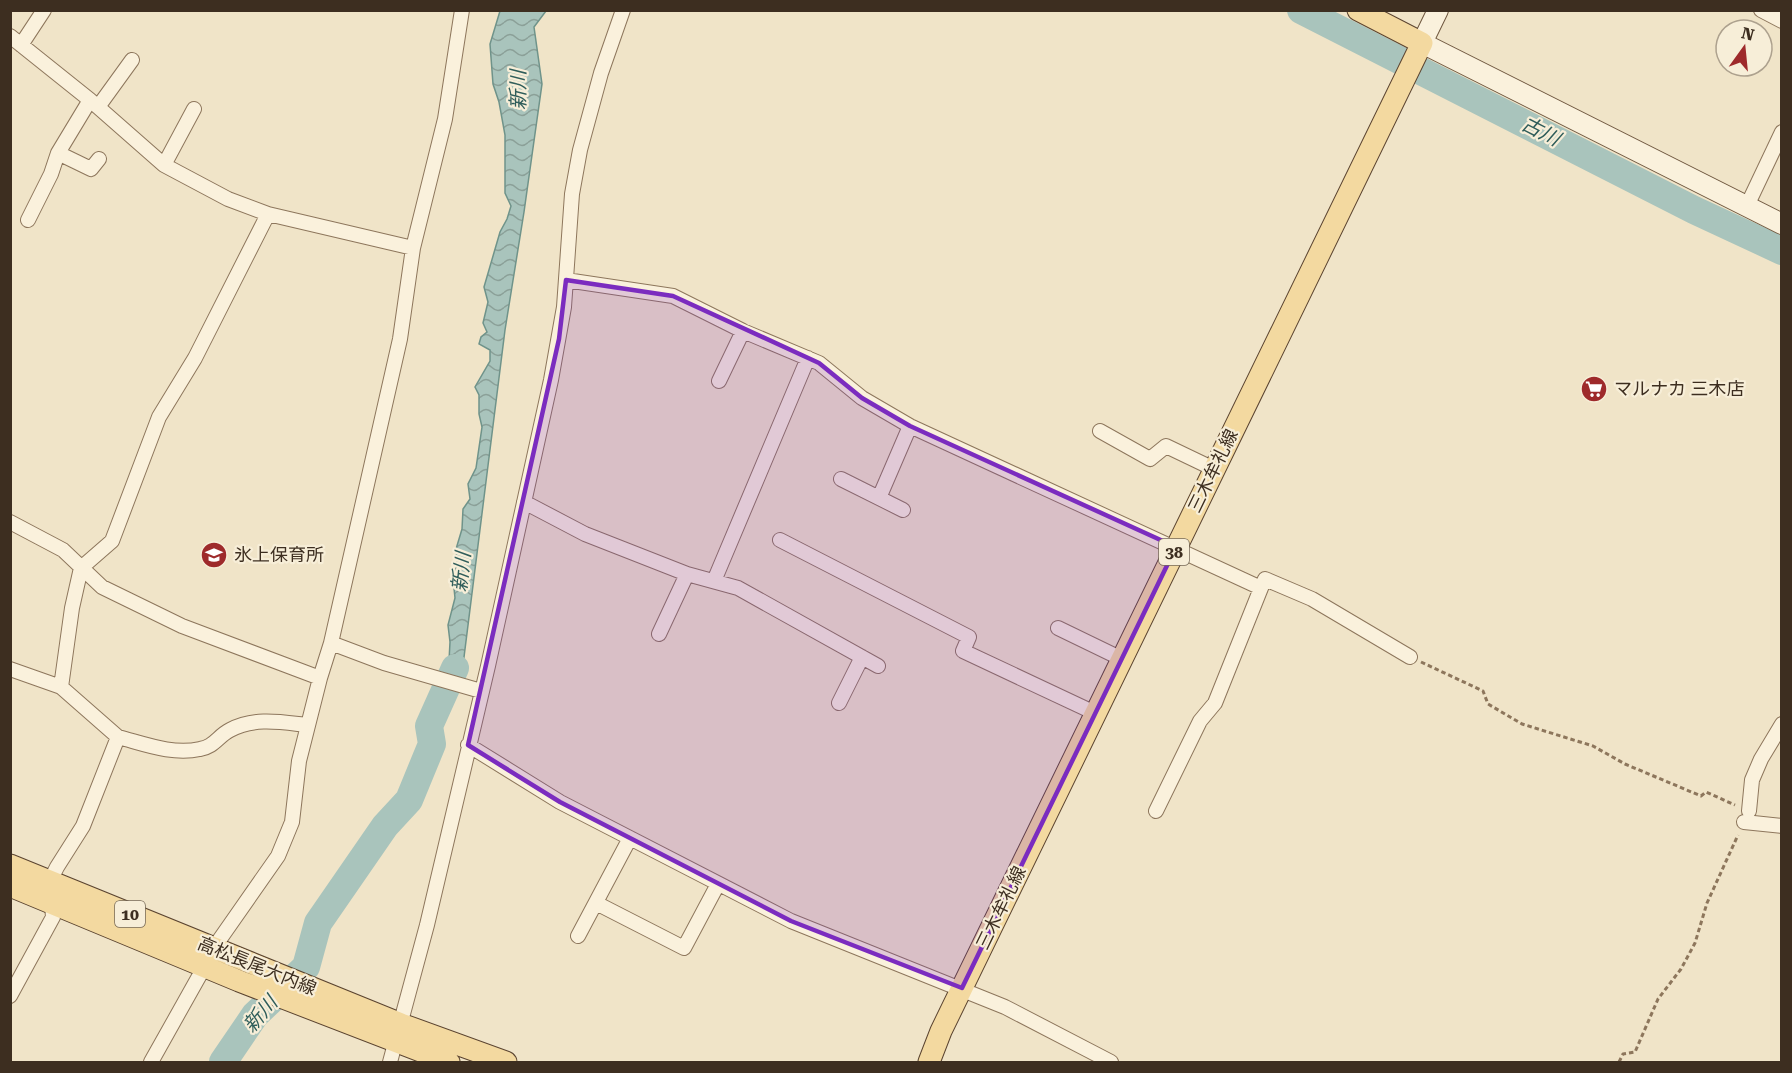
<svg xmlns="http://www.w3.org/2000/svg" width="1792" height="1073" font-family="'Roboto Serif','Noto Sans JP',serif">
	<defs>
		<pattern id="water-waves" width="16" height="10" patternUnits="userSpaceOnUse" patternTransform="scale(1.5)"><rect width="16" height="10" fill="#a9c4bc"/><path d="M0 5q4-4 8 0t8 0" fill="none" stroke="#8ba098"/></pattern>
	</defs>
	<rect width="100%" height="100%" fill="#f0e4c8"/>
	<!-- water -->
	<path fill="url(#water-waves)" stroke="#6f938a" stroke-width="1.5" d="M 500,11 L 546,11 L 534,27 L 542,84 L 524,212 L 505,330 L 462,673 L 449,708 L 439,704 L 449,661 L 450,642 L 448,625 L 455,598 L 453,578 L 457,565 L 456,549 L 462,529 L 463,509 L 470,499 L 468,484 L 476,468 L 482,427 L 479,414 L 479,395 L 475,387 L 490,361 L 490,350 L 479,344 L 481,337 L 487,332 L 483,323 L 488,302 L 484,287 L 500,232 L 507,219 L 511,206 L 505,193 L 505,135 L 499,102 L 493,84 L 490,44 Z
		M 246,1009 L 264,1016 L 251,1027 L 230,1062 L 218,1062 L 222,1057 L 222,1049 L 232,1036 Z"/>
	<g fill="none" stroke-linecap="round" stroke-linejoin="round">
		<!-- river -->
		<path stroke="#a9c4bc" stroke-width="28" d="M 1301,10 L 1694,210 L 1782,251
			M 223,1062 L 255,1015 L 306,967 L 318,923 L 385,826 L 409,800 L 432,744 L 429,726 L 455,668"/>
		<defs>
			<path id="street" d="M 1761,10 L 1782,21
				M 10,36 L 90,100 L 164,165 L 228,199 L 268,214 L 413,248
				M 21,45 L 44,10
				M 98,107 L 132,60
				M 58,153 L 91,169 L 99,159
				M 164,165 L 194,109
				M 1746,208 L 1782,132
				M 28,220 L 51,174 L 58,153 L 90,100
				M 566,280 L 673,296 L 743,331 L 819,363 L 862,398 L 910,426 L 1261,588 L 1265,579 L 1312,599 L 1410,657
				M 719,381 L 743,331
				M 1100,431 L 1150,459 L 1166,446 L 1214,469
				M 841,479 L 903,510
				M 879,498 L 910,426
				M 524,502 L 585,534 L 687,574 L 738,588 L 878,666
				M 10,522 L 63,550 L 102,587 L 182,626 L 320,678 L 331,643 L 384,663 L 481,691
				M 780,540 L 969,637 L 963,651 L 1095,713
				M 714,581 L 808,358
				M 1058,628 L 1122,659
				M 659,634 L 687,574
				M 331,643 L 400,339 L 413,248 L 445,119 L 462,10
				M 10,669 L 61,687
				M 839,703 L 862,657
				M 118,737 C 145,744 172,755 200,749 C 214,747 218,736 230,730 C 255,717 280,722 307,725
				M 468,745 L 560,802 L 791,921 L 1005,1007 L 1111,1062
				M 1156,811 L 1200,721 L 1215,703 L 1261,588
				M 1749,811 L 1752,780 L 1761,759 L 1782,724
				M 1744,822 L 1782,826
				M 596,903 L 684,948 L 718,884
				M 578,936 L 630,838
				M 10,996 L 53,917 L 50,881 L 57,867 L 83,826 L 118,737 L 61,687 L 72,608 L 81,568 L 112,541 L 159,417 L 195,358 L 268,214
				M 151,1062 L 220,939 L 278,856 L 292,822 L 299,761 L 320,678
				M 390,1062 L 427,925 L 488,666 L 551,380 L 564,307 L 572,194 L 580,150 L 601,73 L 623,10"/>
			<path id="secondary" d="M 1438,10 L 1422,43 L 1782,224"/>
			<path id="primary" d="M 10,865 L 401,1024 L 506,1062
				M 10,886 L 239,981 L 449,1062
				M 929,1062 L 941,1031 L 1422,43 L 1358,10"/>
		</defs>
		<!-- street casing -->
		<use href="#street" stroke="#8d765c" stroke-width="16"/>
		<!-- secondary casing -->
		<use href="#secondary" stroke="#6f573f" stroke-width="22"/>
		<!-- primary casing -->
		<use href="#primary" stroke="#5b4430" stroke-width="23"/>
		<!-- path -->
		<path stroke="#8d765c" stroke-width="3" stroke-dasharray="4.5 3" stroke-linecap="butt" d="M 1421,662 L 1483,691 L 1488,704 L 1522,724 L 1593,746 L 1625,764 L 1701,796 L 1706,792 L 1735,805
			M 1619,1062 L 1623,1054 L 1635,1052 L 1658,999 L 1681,969 L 1695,943 L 1707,903 L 1738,835"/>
		<!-- street -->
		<use href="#street" stroke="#faf1dc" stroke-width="14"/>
		<!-- secondary -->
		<use href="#secondary" stroke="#faf1dc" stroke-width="20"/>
		<!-- primary -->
		<use href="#primary" stroke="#f3d9a0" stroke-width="21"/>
	</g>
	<!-- marked area -->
	<path fill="#7b2cbf" fill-opacity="0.2" stroke="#7b2cbf" stroke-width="4.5" stroke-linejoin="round" d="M 566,280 L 673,296 L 819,363 L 862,398 L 910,426 L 1176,547 L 962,988 L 791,921 L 560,802 L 468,745 L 559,339 Z"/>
	<!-- icons -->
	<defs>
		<symbol id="supermarket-disc" viewBox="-11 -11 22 22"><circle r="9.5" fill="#9e2a2b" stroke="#f7eed8"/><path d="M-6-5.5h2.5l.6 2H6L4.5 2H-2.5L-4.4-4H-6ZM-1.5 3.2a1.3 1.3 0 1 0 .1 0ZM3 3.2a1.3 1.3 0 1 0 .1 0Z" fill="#fff"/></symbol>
		<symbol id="school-disc" viewBox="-11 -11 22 22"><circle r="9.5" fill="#9e2a2b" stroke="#f7eed8"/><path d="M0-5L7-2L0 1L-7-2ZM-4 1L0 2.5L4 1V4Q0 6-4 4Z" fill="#fff"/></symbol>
	</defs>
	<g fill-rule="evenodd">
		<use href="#supermarket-disc" x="1579" y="374" width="30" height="30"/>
		<use href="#school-disc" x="199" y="540" width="30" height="30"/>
	</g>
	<g text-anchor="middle" stroke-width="4.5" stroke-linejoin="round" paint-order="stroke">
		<!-- shield labels -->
		<g fill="#f7eed8" stroke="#756857" stroke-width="1.5">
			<rect x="1159" y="539" width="30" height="26" rx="4.5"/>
			<rect x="115" y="901" width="30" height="26" rx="4.5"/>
		</g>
		<g font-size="16" font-weight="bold" fill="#3d2e20">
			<text x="1174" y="558">38</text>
			<text x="130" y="920">10</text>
		</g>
		<!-- poi labels -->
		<g font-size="18" fill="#3d2e20" stroke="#f7eed8" text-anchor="start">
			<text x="1614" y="395">マルナカ 三木店</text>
			<text x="234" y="561">氷上保育所</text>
		</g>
		<!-- street labels -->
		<g font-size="18" fill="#3d2e20" stroke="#f7eed8">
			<text transform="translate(1213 471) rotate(-64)" y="6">三木牟礼線</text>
			<text transform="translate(1001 908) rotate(-64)" y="6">三木牟礼線</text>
			<text transform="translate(257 966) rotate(22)" y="6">高松長尾大内線</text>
		</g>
		<!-- water labels -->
		<g font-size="20" font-style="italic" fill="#2f5d5a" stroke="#f7eed8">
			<text transform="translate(518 90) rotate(-90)" y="7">新川</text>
			<text transform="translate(1541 131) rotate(27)" y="7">古川</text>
			<text transform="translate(461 572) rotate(-84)" y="7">新川</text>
			<text transform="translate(260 1014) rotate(-49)" y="7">新川</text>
		</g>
	</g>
	<!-- border -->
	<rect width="1792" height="1073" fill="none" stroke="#3d2e20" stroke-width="24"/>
	<!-- north arrow -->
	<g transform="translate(1744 48) rotate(15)"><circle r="28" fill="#f7eed8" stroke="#ada18e" stroke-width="1.5"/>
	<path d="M0-4.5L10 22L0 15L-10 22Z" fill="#9e2a2b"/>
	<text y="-9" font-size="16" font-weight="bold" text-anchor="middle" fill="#3d2e20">N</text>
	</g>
</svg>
